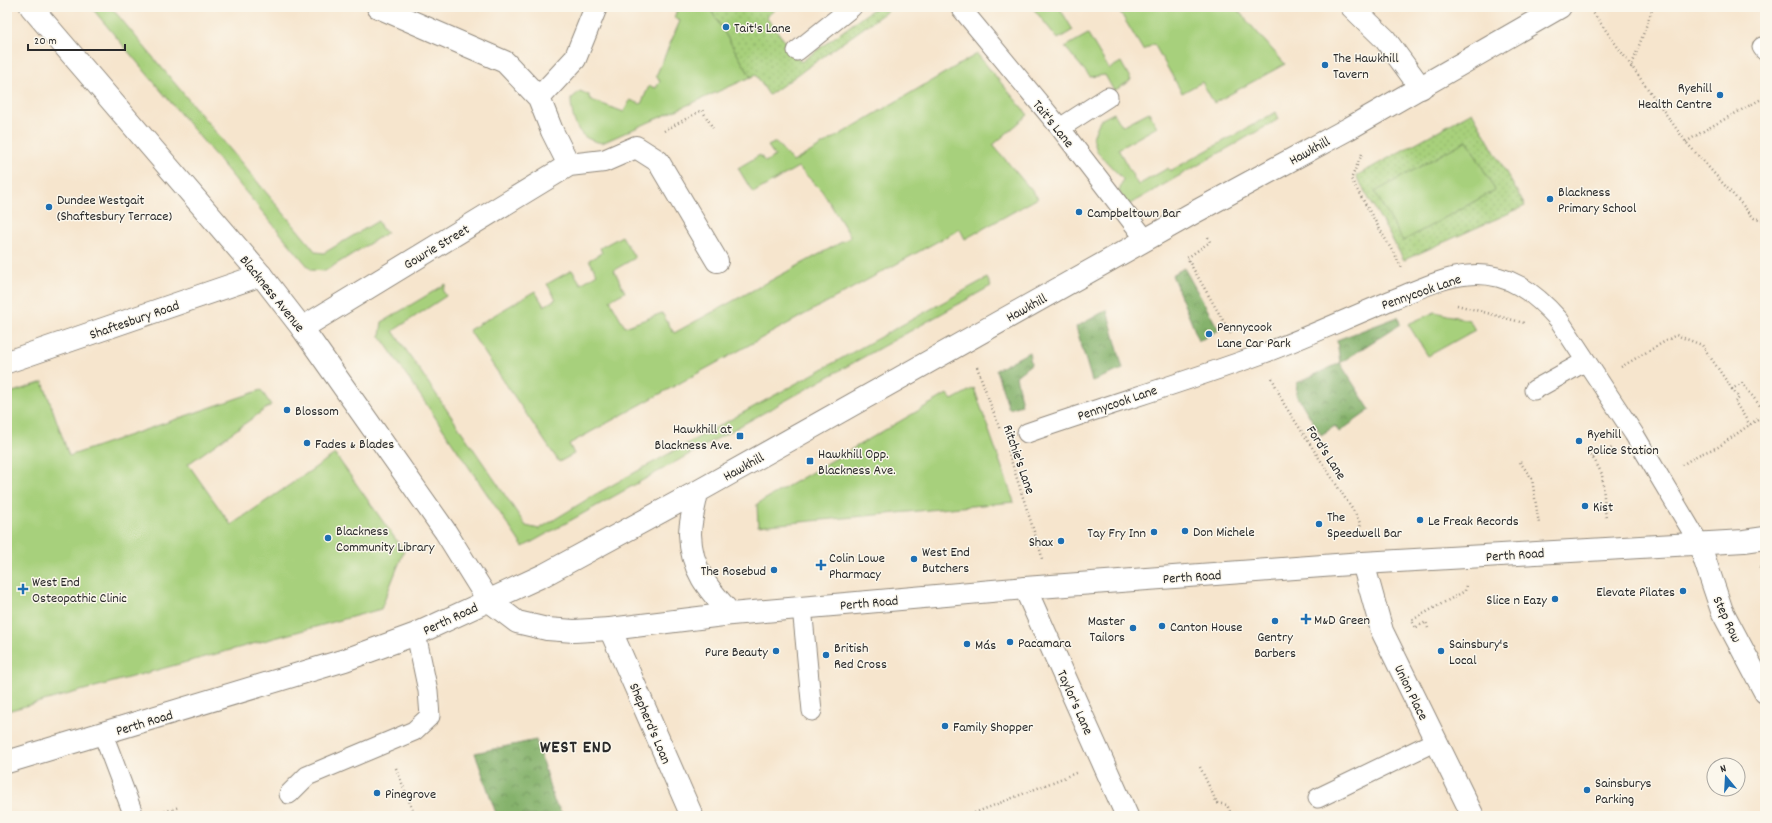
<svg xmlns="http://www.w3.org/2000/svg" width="1772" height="823" font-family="Dekko,sans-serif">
	<defs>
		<pattern id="grass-dots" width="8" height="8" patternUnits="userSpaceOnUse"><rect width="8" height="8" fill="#a7d07c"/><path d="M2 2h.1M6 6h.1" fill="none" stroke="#90b36b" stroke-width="1.8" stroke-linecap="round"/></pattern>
		<pattern id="forest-crowns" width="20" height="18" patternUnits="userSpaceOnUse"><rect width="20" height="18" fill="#85b26c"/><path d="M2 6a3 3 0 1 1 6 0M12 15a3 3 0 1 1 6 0" fill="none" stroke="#6d9159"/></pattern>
	</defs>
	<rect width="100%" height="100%" fill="#fbf7ec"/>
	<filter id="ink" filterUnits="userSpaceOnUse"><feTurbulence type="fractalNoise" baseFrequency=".025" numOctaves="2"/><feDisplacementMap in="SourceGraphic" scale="8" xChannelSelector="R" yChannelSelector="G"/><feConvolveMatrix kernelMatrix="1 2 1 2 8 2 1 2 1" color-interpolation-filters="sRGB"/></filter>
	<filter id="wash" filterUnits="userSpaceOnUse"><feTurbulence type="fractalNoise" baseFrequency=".012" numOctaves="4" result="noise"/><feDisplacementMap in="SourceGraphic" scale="16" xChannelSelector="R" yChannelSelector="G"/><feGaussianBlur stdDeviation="0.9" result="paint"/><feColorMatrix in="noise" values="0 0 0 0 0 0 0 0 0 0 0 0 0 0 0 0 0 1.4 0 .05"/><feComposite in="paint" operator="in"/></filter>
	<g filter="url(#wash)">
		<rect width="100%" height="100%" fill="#f6e5cd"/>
		<!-- grass -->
		<path fill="url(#grass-dots)" stroke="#697e54" d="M 709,7 L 778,7 L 766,17 L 801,62 L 876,7 L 893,7 L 769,95 L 756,75 L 751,77 Z
			M 1472,112 L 1525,206 L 1404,260 L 1356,176 Z"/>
		<!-- forest -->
		<path fill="url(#forest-crowns)" stroke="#586e4c" d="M 1184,268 L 1219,330 L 1199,341 L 1172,275 Z
			M 1107,310 L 1123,369 L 1092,381 L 1076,327 Z
			M 1398,317 L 1400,324 L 1340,363 L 1370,410 L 1339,432 L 1335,426 L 1321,435 L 1296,394 L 1297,383 L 1340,363 L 1337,340 Z
			M 1029,352 L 1031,364 L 1016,376 L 1022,405 L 1009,409 L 996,370 Z
			M 536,740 L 554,801 L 564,816 L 497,816 L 475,753 Z"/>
		<!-- garden -->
		<path fill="#a7d07c" stroke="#697e54" d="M 91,7 L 111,7 L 316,252 L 324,253 L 378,221 L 382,229 L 388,232 L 325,271 L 311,270 Z
			M 678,7 L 709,7 L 751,77 L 602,143 C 598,142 592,141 587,138 C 575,132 571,112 571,99 L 580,91 L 589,95 L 589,98 L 594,101 L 624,112 L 630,100 L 641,104 L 649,86 L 656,88 L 660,81 L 656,76 L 680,21 L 674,18 Z
			M 1032,7 L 1059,7 L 1073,30 L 1058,39 Z
			M 1117,7 L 1235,7 L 1285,64 L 1214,103 L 1202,82 L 1182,93 L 1154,44 L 1143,50 Z
			M 1088,34 L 1109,69 L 1121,62 L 1131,80 L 1114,91 L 1105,75 L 1090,77 L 1065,47 Z
			M 977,54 L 1028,115 L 993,145 L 1038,198 L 965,239 L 960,229 L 569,444 L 574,454 L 559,462 L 469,330 L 535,291 L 544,306 L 556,299 L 547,284 L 572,270 L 581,284 L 597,274 L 589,260 L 602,253 L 600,248 L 622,236 L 635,258 L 614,270 L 625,292 L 610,300 L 625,327 L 662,313 L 674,333 L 851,237 L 822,191 L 798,167 L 753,193 L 738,168 L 760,155 L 765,162 L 775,156 L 768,146 L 776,142 L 793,162 Z
			M 1149,112 L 1157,127 L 1118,149 L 1138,185 L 1168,168 L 1170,171 L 1276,112 L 1279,119 L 1128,205 L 1119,192 L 1123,179 L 1097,152 L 1093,137 L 1100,120 L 1114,113 L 1122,126 Z
			M 1467,140 L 1495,190 L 1403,241 L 1375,192 Z
			M 987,278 L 991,286 L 523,547 L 380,336 L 382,322 L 446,284 L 443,291 L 446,296 L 393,331 L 526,526 L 539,529 L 596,494 Z
			M 1435,312 L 1469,320 L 1475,330 L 1428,356 L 1408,324 Z
			M 43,382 L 69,456 L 261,390 L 271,405 L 188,464 L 231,525 L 335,454 L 404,551 L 381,609 L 7,711 L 7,394 Z
			M 974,388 L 1014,502 L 758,526 L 757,504 L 947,394 L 952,400 Z"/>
	</g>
	<g filter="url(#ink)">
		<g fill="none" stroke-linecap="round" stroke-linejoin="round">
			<defs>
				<path id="service" d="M 960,7 L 1060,128 L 1146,240
					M 1762,47 L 1765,51
					M 797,51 L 852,7
					M 1060,128 L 1108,97
					M 1534,390 L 1586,361
					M 1027,433 C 1105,406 1185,382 1262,354 C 1307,337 1350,317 1394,299 C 1417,290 1443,277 1468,275 C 1508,271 1535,293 1559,320 L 1634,434 L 1699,543
					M 802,607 L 812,711
					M 103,734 L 134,816
					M 289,794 L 307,776 L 414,731 L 430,716 L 428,691 L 416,634
					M 1318,798 L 1436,741"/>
				<path id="minor" d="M 1352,7 L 1385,39 L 1421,88
					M 539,98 L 575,59 L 596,7
					M 569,165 L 604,161 L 636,147 L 658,161 L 717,261
					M 302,328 L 569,165 L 552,131 L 539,98 L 505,62 L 378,7
					M 7,362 L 261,275
					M 1699,543 L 1722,611 L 1765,692
					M 1363,563 L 1382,631 L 1473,816
					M 1025,588 L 1127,816
					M 610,629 L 692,816"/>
				<path id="tertiary" d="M 31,7 L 261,275 L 302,328 L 445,531 L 488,600 L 517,622 L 547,629 L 574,631 L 610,629 L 731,614 L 1025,588 L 1363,563 L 1744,541 L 1765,538
					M 697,492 C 695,505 690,521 690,534 C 691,570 708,589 731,614
					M 7,762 L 345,660 L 416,634 L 544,575 L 697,492 L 1195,212 L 1348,129 L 1560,7"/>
			</defs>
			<!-- service casing -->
			<use href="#service" stroke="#90887c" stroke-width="21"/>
			<!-- minor casing -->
			<use href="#minor" stroke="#90887c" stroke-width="24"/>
			<!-- tertiary casing -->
			<use href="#tertiary" stroke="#90887c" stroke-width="24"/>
			<!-- path -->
			<path stroke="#90887c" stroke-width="2.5" stroke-dasharray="1 3" stroke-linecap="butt" d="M 1589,7 L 1686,142 L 1754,218 L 1765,220
				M 1631,68 L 1653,7
				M 664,131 L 702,110 L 713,128
				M 1686,142 L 1705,130 L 1765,97
				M 1362,154 L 1351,179 L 1402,268
				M 1208,237 L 1210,242 L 1187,258 L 1232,336
				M 1457,305 L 1524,323
				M 977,367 L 1000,430
				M 1621,367 L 1676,335 L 1702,345 L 1732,389 L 1742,383 L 1765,412
				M 1272,378 L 1284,404 L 1356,515 L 1360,523 L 1361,536
				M 1732,389 L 1739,398 L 1735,402 L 1750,425
				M 1586,449 L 1595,461 L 1602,474 L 1606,520
				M 1008,451 L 1041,553 L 1042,559
				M 1593,458 L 1612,448
				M 1520,462 L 1532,479 L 1539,524
				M 1682,465 L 1698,455 L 1718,447 L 1765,414
				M 1759,567 L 1764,576 L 1765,576
				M 1428,628 L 1426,622 L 1415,628 L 1412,620 L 1465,591 L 1466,585
				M 1200,767 L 1217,803 L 1227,805 L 1232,816
				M 396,768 L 415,816
				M 161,813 L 179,807
				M 967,816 L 1078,772"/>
			<!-- service -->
			<use href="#service" stroke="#fff" stroke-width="19"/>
			<!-- minor -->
			<use href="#minor" stroke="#fff" stroke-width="22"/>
			<!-- tertiary -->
			<use href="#tertiary" stroke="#fff" stroke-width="22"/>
		</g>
	</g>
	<!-- markers -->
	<g fill="#1f6fb2" stroke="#fbf7ec" stroke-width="1.5">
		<circle cx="726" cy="27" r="4"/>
		<circle cx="1325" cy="65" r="4"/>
		<circle cx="1720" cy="95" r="4"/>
		<circle cx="1550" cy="199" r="4"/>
		<circle cx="49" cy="207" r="4"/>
		<circle cx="1079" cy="212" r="4"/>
		<circle cx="1209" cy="334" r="4"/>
		<circle cx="287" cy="410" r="4"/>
		<rect x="736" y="432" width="8" height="8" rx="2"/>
		<circle cx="1579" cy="441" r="4"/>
		<circle cx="307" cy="443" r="4"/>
		<rect x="806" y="457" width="8" height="8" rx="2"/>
		<circle cx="1585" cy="506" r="4"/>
		<circle cx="1420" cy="520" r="4"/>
		<circle cx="1319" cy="524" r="4"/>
		<circle cx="1185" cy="531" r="4"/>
		<circle cx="1154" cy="532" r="4"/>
		<circle cx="328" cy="538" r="4"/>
		<circle cx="1061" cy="541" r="4"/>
		<circle cx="914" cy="559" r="4"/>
		<path d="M819 559h4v4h4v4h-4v4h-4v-4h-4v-4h4z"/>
		<circle cx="774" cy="570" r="4"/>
		<path d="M21 583h4v4h4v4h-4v4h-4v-4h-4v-4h4z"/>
		<circle cx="1683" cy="591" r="4"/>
		<circle cx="1555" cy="599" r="4"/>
		<path d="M1304 613h4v4h4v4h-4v4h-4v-4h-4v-4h4z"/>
		<circle cx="1275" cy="621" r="4"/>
		<circle cx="1162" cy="626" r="4"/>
		<circle cx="1133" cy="628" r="4"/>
		<circle cx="1010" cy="642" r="4"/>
		<circle cx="967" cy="644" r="4"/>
		<circle cx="776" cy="651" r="4"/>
		<circle cx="1441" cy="651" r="4"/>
		<circle cx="826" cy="655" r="4"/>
		<circle cx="945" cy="726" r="4"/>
		<circle cx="1587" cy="790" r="4"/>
		<circle cx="377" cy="793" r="4"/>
	</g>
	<g text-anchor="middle" stroke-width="3" stroke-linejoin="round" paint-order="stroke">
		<!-- poi labels -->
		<g font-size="14" fill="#2b2b2b" stroke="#fbf7ec" text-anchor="start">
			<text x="734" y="32">Tait's Lane</text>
			<text x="1333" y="62">The Hawkhill<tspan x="1333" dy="16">Tavern</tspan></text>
			<text x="1712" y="92" text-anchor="end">Ryehill<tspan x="1712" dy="16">Health Centre</tspan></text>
			<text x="1558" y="196">Blackness<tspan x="1558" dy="16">Primary School</tspan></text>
			<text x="57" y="204">Dundee Westgait<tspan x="57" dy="16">(Shaftesbury Terrace)</tspan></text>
			<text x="1087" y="217">Campbeltown Bar</text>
			<text x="1217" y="331">Pennycook<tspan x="1217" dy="16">Lane Car Park</tspan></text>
			<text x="295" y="415">Blossom</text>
			<text x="732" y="433" text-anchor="end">Hawkhill at<tspan x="732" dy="16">Blackness Ave.</tspan></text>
			<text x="1587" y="438">Ryehill<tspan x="1587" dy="16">Police Station</tspan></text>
			<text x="315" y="448">Fades &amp; Blades</text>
			<text x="818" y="458">Hawkhill Opp.<tspan x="818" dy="16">Blackness Ave.</tspan></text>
			<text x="1593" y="511">Kist</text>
			<text x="1327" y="521">The<tspan x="1327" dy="16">Speedwell Bar</tspan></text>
			<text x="1428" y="525">Le Freak Records</text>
			<text x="336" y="535">Blackness<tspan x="336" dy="16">Community Library</tspan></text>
			<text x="1193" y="536">Don Michele</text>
			<text x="1146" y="537" text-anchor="end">Tay Fry Inn</text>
			<text x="1053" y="546" text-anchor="end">Shax</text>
			<text x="922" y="556">West End<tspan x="922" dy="16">Butchers</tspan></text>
			<text x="829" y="562">Colin Lowe<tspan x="829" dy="16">Pharmacy</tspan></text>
			<text x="766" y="575" text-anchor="end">The Rosebud</text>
			<text x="32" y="586">West End<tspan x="32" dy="16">Osteopathic Clinic</tspan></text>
			<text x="1675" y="596" text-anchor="end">Elevate Pilates</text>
			<text x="1547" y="604" text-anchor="end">Slice n Eazy</text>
			<text x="1314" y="624">M&amp;D Green</text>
			<text x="1125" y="625" text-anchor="end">Master<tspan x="1125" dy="16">Tailors</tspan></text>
			<text x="1170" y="631">Canton House</text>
			<text x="1275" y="641" text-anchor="middle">Gentry<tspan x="1275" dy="16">Barbers</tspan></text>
			<text x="1018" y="647">Pacamara</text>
			<text x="1449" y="648">Sainsbury's<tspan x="1449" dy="16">Local</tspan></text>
			<text x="975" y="649">Más</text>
			<text x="834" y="652">British<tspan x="834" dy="16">Red Cross</tspan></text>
			<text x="768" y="656" text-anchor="end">Pure Beauty</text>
			<text x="953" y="731">Family Shopper</text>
			<text x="1595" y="787">Sainsburys<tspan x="1595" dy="16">Parking</tspan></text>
			<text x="385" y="798">Pinegrove</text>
		</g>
		<!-- street labels -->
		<g font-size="14" fill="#2b2b2b" stroke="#fbf7ec">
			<text transform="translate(1054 123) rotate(51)" y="5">Tait's Lane</text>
			<text transform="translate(1309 150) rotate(-29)" y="5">Hawkhill</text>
			<text transform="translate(436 246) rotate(-31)" y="5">Gowrie Street</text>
			<text transform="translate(1421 291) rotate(-19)" y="5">Pennycook Lane</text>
			<text transform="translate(273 293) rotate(51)" y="5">Blackness Avenue</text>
			<text transform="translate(1026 307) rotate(-29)" y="5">Hawkhill</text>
			<text transform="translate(134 319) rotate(-19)" y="5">Shaftesbury Road</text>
			<text transform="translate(1117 402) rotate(-19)" y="5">Pennycook Lane</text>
			<text transform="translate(1327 452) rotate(57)" y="5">Ford's Lane</text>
			<text transform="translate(1020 459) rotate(71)" y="5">Ritchie's Lane</text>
			<text transform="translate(743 466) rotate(-29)" y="5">Hawkhill</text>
			<text transform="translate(1515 554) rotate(-4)" y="5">Perth Road</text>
			<text transform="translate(1192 576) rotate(-4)" y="5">Perth Road</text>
			<text transform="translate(869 602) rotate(-5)" y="5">Perth Road</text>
			<text transform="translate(450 618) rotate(-25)" y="5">Perth Road</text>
			<text transform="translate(1728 619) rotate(65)" y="5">Step Row</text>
			<text transform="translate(1412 692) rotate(64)" y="5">Union Place</text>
			<text transform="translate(1076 702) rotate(66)" y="5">Taylor's Lane</text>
			<text transform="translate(144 722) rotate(-17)" y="5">Perth Road</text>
			<text transform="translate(651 723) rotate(67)" y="5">Shepherd's Loan</text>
		</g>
		<!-- district labels -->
		<g font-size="18" font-weight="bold" letter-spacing="1" fill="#2b2b2b" stroke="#fbf7ec">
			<text x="576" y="752">WEST END</text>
		</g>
	</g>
	<!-- margin -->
	<rect width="1772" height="823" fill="none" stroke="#fbf7ec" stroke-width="24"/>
	<!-- north arrow -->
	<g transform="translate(1726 777) rotate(342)"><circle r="19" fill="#fbf7ec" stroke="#a8a59f"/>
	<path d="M0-3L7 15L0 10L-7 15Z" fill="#1f6fb2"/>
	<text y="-6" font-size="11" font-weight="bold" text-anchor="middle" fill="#2b2b2b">N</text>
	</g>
	<!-- scale -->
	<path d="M28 44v6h97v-6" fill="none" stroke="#2b2b2b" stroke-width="2"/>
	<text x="34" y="44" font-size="12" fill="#2b2b2b" stroke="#fbf7ec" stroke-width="3" paint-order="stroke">20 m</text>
</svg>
